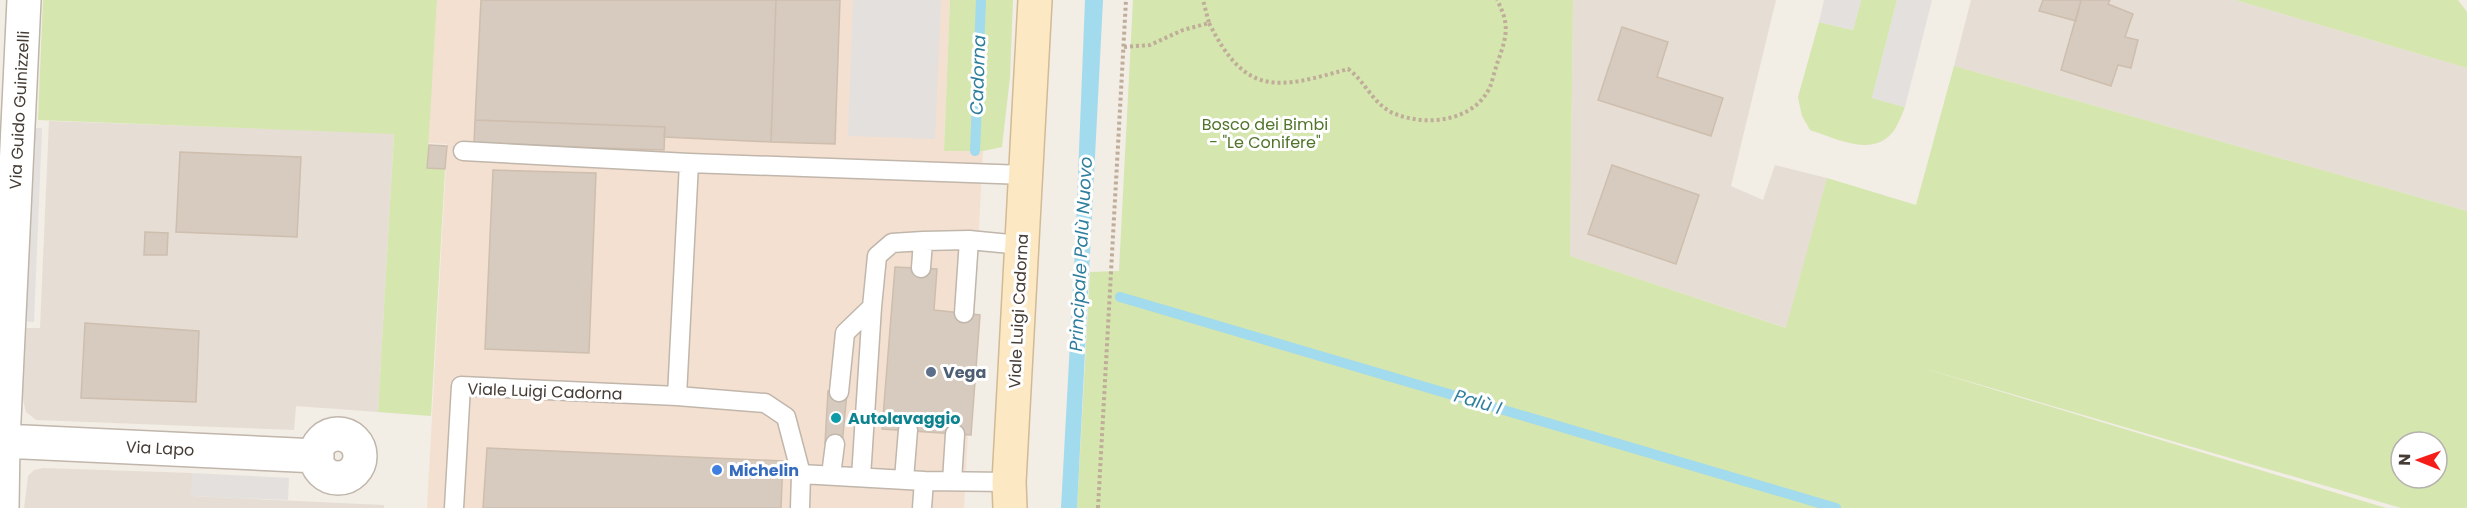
<svg xmlns="http://www.w3.org/2000/svg" width="2467" height="508" font-family="Poppins,sans-serif">
	<rect width="100%" height="100%" fill="#f2ede5"/>
	<!-- residential -->
	<path fill="#e6ded4" d="M 1573,0 L 1776,0 L 1731,186 L 1763,200 L 1775,165 L 1827,178 L 1787,328 L 1570,256 Z
		M 1971,0 L 2235,0 L 2467,68 L 2467,211 L 1954,66 Z
		M 49,121 L 394,133 L 378,412 L 296,406 L 294,430 L 36,420 L 26,412 L 22,396 L 24,328 L 40,328 Z
		M 43,468 L 192,473 L 192,496 L 384,505 L 384,508 L 24,508 L 28,476 L 34,470 Z"/>
	<!-- commercial -->
	<path fill="#f4e0d1" d="M 437,0 L 950,0 L 944,151 L 983,151 L 964,508 L 427,508 L 447,146 L 447,144 L 428,143 Z"/>
	<!-- green -->
	<path fill="#d5e6af" fill-rule="evenodd" d="M 43,0 L 437,0 L 427,167 L 445,169 L 431,416 L 378,412 L 394,134 L 38,120 Z
		M 950,0 L 1013,0 L 1010,77 L 1002,147 L 983,151 L 944,151 Z
		M 1133,0 L 1573,0 L 1570,256 L 1786,328 L 1827,178 L 1916,205 L 1954,66 L 2467,211 L 2467,508 L 2401,508 L 1916,366 L 2386,508 L 1077,508 L 1090,272 L 1119,271 ZM 2401,442 L 2437,442 L 2437,478 L 2401,478 Z
		M 1861,0 L 1897,0 L 1872,98 L 1905,107 C 1902,114 1899,122 1895,129 C 1875,159 1837,139 1810,130 L 1802,116 L 1798,97 L 1819,22 L 1853,30 Z
		M 2235,0 L 2458,0 L 2467,12 L 2467,68 Z"/>
	<!-- parking -->
	<path fill="#e3e0de" d="M 853,0 L 941,0 L 935,139 L 848,136 Z
		M 1824,0 L 1861,0 L 1853,30 L 1819,22 Z
		M 1897,0 L 1932,0 L 1905,107 L 1872,98 Z
		M 30,128 L 42,128 L 34,322 L 22,321 Z
		M 192,473 L 289,478 L 288,500 L 191,496 Z"/>
	<!-- water -->
	<path fill="#a2daee" d="M 1085,0 L 1103,0 L 1077,508 L 1061,508 L 1075,251 Z"/>
	<g fill="none" stroke-linecap="round" stroke-linejoin="round">
		<!-- stream -->
		<path stroke="#a2daee" stroke-width="10" d="M 975,151 L 981,0
			M 1120,297 L 1836,508"/>
	</g>
	<!-- building -->
	<path fill="#d7cabe" stroke="#cebeae" stroke-width="1.5" d="M 481,0 L 776,0 L 771,142 L 664,137 L 665,127 L 475,120 Z
		M 776,0 L 840,0 L 835,144 L 771,142 Z
		M 2043,0 L 2081,0 L 2076,21 L 2039,11 Z
		M 2081,0 L 2110,0 L 2108,4 L 2133,14 L 2125,37 L 2138,40 L 2131,68 L 2118,65 L 2111,86 L 2061,70 Z
		M 1622,27 L 1668,42 L 1657,77 L 1723,98 L 1711,136 L 1598,100 Z
		M 475,120 L 665,127 L 664,150 L 474,144 Z
		M 429,145 L 447,146 L 445,169 L 427,168 Z
		M 180,152 L 301,157 L 297,237 L 176,232 Z
		M 1612,165 L 1699,195 L 1676,264 L 1588,234 Z
		M 493,170 L 596,173 L 589,353 L 485,349 Z
		M 145,232 L 168,233 L 167,255 L 144,255 Z
		M 895,267 L 937,269 L 934,310 L 980,315 L 971,435 L 882,429 Z
		M 85,323 L 199,331 L 196,402 L 81,398 Z
		M 828,391 L 847,393 L 842,445 L 825,443 Z
		M 487,448 L 783,461 L 781,508 L 483,508 Z"/>
	<g fill="none" stroke-linecap="round" stroke-linejoin="round">
		<defs>
			<path id="service" d="M 463,151 L 689,163 L 1025,175
				M 921,268 L 923,241 L 969,240
				M 964,313 L 969,240 L 1021,245
				M 839,392 L 845,333 L 872,307 L 877,256 L 892,243 L 923,241
				M 677,396 L 765,403 L 786,417 L 801,474 L 800,508
				M 801,474 L 924,481 L 1009,482
				M 831,475 L 835,444
				M 861,477 L 872,307
				M 904,479 L 908,430
				M 952,481 L 955,434
				M 454,508 L 461,386 L 677,396 L 689,163
				M 922,508 L 924,481"/>
			<path id="minor" d="M316 456a22 22 0 1 1 44 0a22 22 0 1 1-44 0Z
				M 3,441 L 317,456
				M 2,508 L 3,441 L 24,0"/>
			<path id="secondary" d="M 1010,508 L 1009,482 L 1035,0"/>
		</defs>
		<!-- service casing -->
		<use href="#service" stroke="#c0b6ab" stroke-width="21"/>
		<!-- minor casing -->
		<use href="#minor" stroke="#c0b6ab" stroke-width="36"/>
		<!-- secondary casing -->
		<use href="#secondary" stroke="#d2ba96" stroke-width="36"/>
		<!-- path -->
		<path stroke="#bfad9a" stroke-width="4" stroke-dasharray="3 3" stroke-linecap="butt" d="M 1209,23 C 1246,97 1277,89 1348,69 C 1365,81 1373,104 1393,113 C 1425,127 1474,122 1490,87 C 1493,79 1495,69 1498,61 C 1507,36 1510,24 1497,0
			M 1124,47 L 1150,45 L 1183,30 L 1209,23 L 1203,0
			M 1098,508 L 1126,0"/>
		<!-- service -->
		<use href="#service" stroke="#fff" stroke-width="18"/>
		<!-- minor -->
		<use href="#minor" stroke="#fff" stroke-width="33"/>
		<!-- secondary -->
		<use href="#secondary" stroke="#fde8c4" stroke-width="33"/>
	</g>
	<!-- markers -->
	<circle fill="#5c6f8a" stroke="#fff" stroke-width="2" cx="931" cy="372" r="6"/>
	<circle fill="#0f9aa8" stroke="#fff" stroke-width="2" cx="836" cy="418" r="6"/>
	<circle fill="#3f7fe0" stroke="#fff" stroke-width="2" cx="717" cy="470" r="6"/>
	<g text-anchor="middle" stroke-width="6" stroke-linejoin="round" paint-order="stroke">
		<!-- street labels -->
		<g font-size="16" fill="#453c35" stroke="#fff">
			<text transform="translate(19 110) rotate(-87)" y="6">Via Guido Guinizzelli</text>
			<text transform="translate(1018 311) rotate(-87)" y="6">Viale Luigi Cadorna</text>
			<text transform="translate(545 391) rotate(2)" y="6">Viale Luigi Cadorna</text>
			<text transform="translate(160 448) rotate(3)" y="6">Via Lapo</text>
		</g>
		<!-- park labels -->
		<g font-size="16" fill="#50752a" stroke="#fff">
			<text x="1265" y="130">Bosco dei Bimbi<tspan x="1265" dy="18">- "Le Conifere"</tspan></text>
		</g>
		<!-- service labels -->
		<g font-size="16" font-weight="bold" fill="#4e5e75" stroke="#fff" text-anchor="start">
			<text x="943" y="378">Vega</text>
		</g>
		<!-- culture labels -->
		<g font-size="16" font-weight="bold" fill="#0d838f" stroke="#fff" text-anchor="start">
			<text x="848" y="424">Autolavaggio</text>
		</g>
		<!-- shop labels -->
		<g font-size="16" font-weight="bold" fill="#366cbe" stroke="#fff" text-anchor="start">
			<text x="729" y="476">Michelin</text>
		</g>
		<!-- water labels -->
		<g font-size="18" font-style="italic" fill="#2e7e9e" stroke="#fff">
			<text transform="translate(978 75) rotate(-88)" y="6">Cadorna</text>
			<text transform="translate(1081 254) rotate(-87)" y="6">Principale Palù Nuovo</text>
			<text transform="translate(1478 402) rotate(16)" y="6">Palù I</text>
		</g>
	</g>
	<!-- north arrow -->
	<g transform="translate(2419 460) rotate(271)"><circle r="28" fill="#ffffff" stroke="#b5b1ae" stroke-width="1.5"/>
	<path d="M0-4.5L10 22L0 15L-10 22Z" fill="#f51d19"/>
	<text y="-9" font-size="16" font-weight="bold" text-anchor="middle" fill="#453c35">N</text>
	</g>
</svg>
